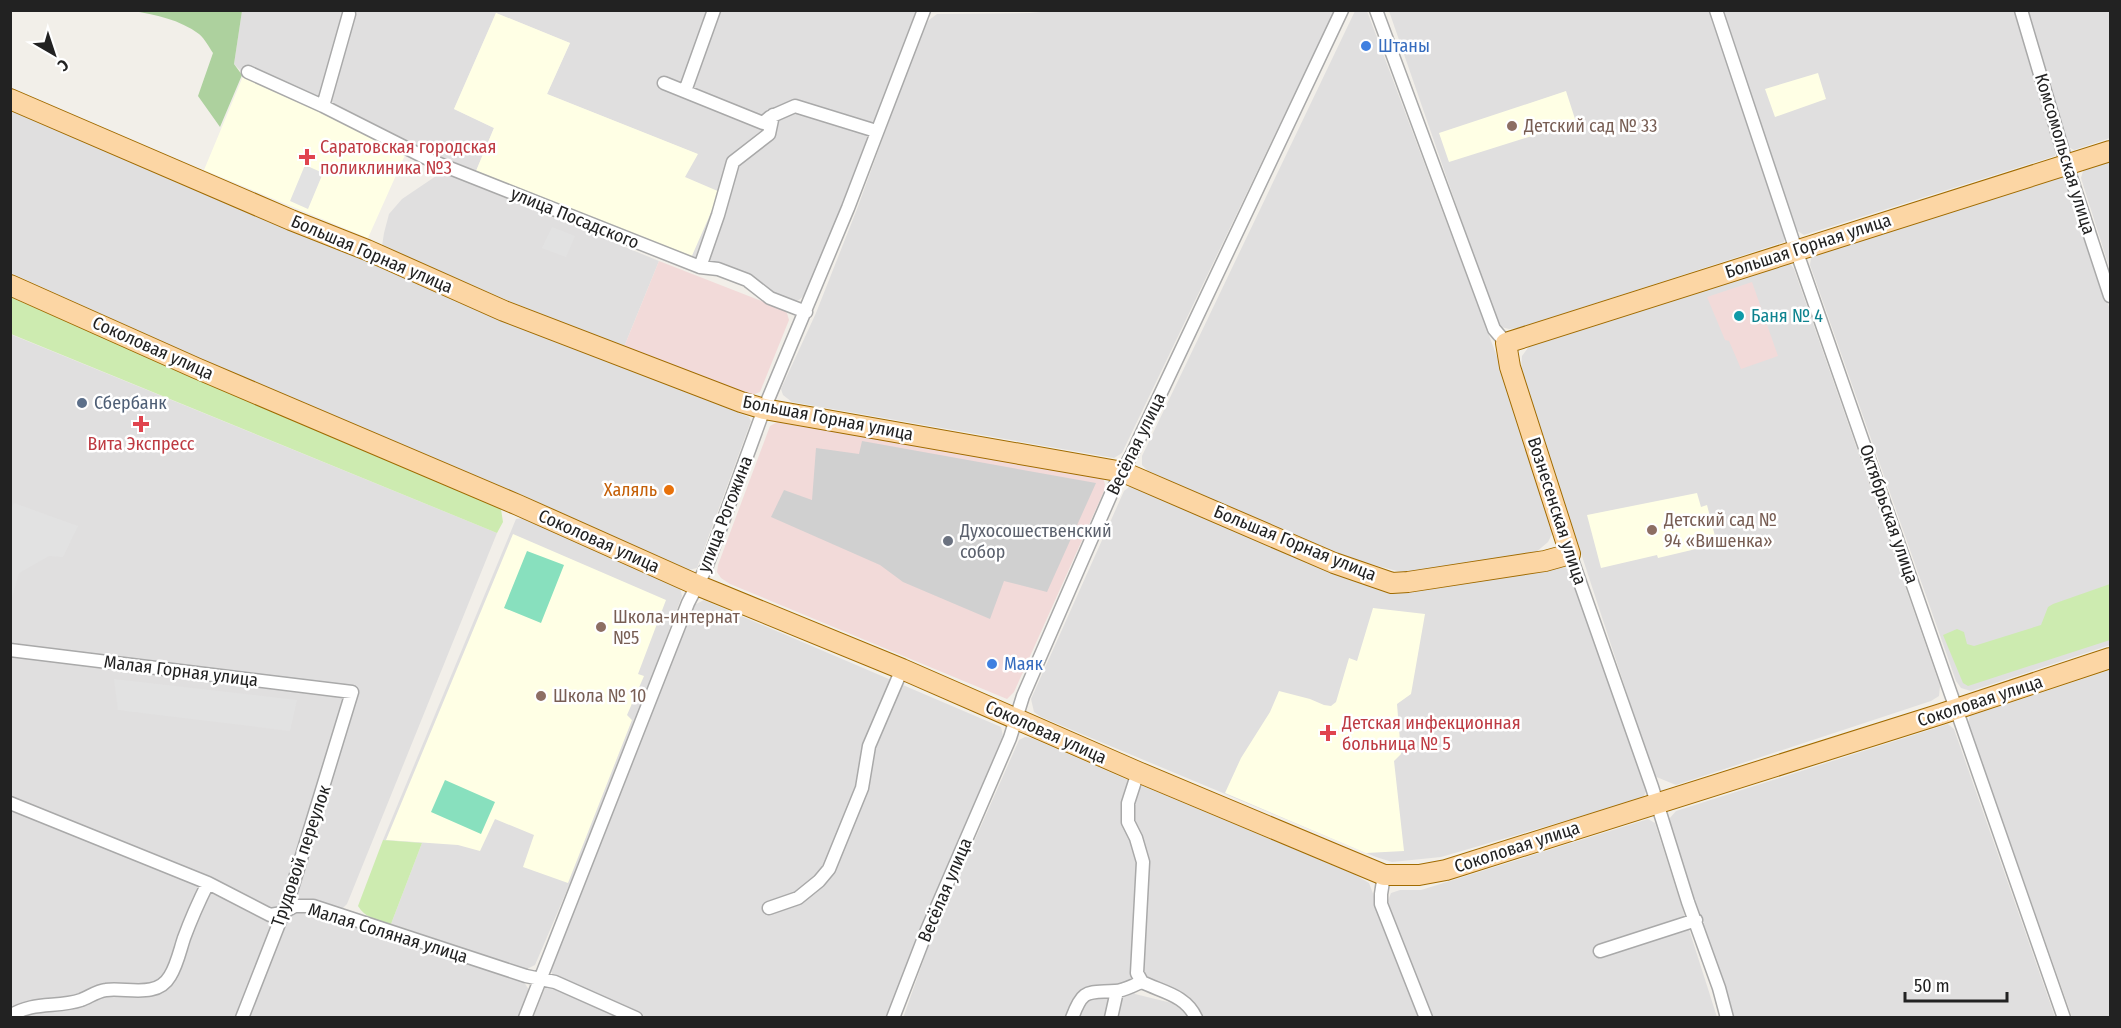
<svg xmlns="http://www.w3.org/2000/svg" width="2121" height="1028" font-family="'Fira Sans Condensed',sans-serif">
	<rect width="100%" height="100%" fill="#f2efe9"/>
	<!-- residential -->
	<path fill="#e0dfdf" d="M 1063,10 L 1334,11 L 1122,453 L 1114,458 L 792,402 L 783,395 L 781,389 L 816,313 L 857,209 L 923,28 L 929,20 L 937,14 L 1030,13 Z
		M 242,11 L 916,11 L 808,292 L 799,300 L 791,302 L 691,258 L 684,177 L 697,154 L 547,94 L 570,43 L 496,13 L 454,109 L 494,128 L 476,171 L 244,74 L 234,64 Z
		M 1355,11 L 1367,11 L 1496,354 L 1552,515 L 1553,532 L 1548,542 L 1535,553 L 1409,572 L 1397,571 L 1336,555 L 1148,471 L 1142,465 L 1142,456 Z
		M 1389,11 L 1710,11 L 1785,236 L 1784,242 L 1519,328 L 1509,329 L 1501,327 L 1496,320 Z
		M 1722,11 L 2014,11 L 2056,149 L 2055,156 L 1804,235 L 1796,230 Z
		M 2028,11 L 2110,11 L 2110,138 L 2074,150 L 2067,146 Z
		M 11,109 L 502,316 L 749,417 L 751,421 L 697,568 L 688,570 L 522,495 L 203,360 L 11,273 Z
		M 2110,160 L 2110,270 L 2081,178 L 2084,168 Z
		M 442,172 L 659,261 L 624,347 L 509,301 L 382,246 L 384,233 L 389,214 L 402,199 Z
		M 2059,175 L 2068,180 L 2110,310 L 2110,645 L 1971,691 L 1961,688 L 1956,681 L 1810,265 L 1811,258 L 1816,253 Z
		M 1789,262 L 1794,269 L 1940,686 L 1939,696 L 1931,701 L 1676,785 L 1654,776 L 1521,370 L 1522,356 L 1530,345 Z
		M 10,334 L 497,533 L 347,904 L 343,908 L 338,909 L 314,900 L 281,908 L 260,906 L 11,797 Z
		M 1134,486 L 1392,592 L 1408,593 L 1565,567 L 1572,574 L 1647,789 L 1643,798 L 1441,857 L 1392,862 L 1376,857 L 1041,717 L 1034,712 L 1031,699 L 1124,491 L 1129,487 Z
		M 523,518 L 680,588 L 682,596 L 603,806 L 535,965 L 527,969 L 391,924 L 422,843 L 383,840 L 516,519 Z
		M 704,600 L 1001,727 L 1003,736 L 918,933 L 887,1017 L 647,1017 L 554,978 L 551,971 L 694,605 Z
		M 2110,670 L 2110,1017 L 2072,1017 L 1968,723 L 1970,716 Z
		M 1948,724 L 1954,729 L 2055,1017 L 1728,1017 L 1669,819 L 1676,811 Z
		M 1025,737 L 1032,738 L 1128,780 L 1125,827 L 1134,840 L 1139,866 L 1132,987 L 1135,994 L 1184,1006 L 1192,1017 L 903,1018 L 931,939 L 1019,740 Z
		M 1143,786 L 1354,874 L 1369,883 L 1419,1017 L 1202,1017 L 1190,1002 L 1190,997 L 1149,981 L 1143,973 L 1145,914 L 1131,801 L 1136,789 Z
		M 10,808 L 198,885 L 199,889 L 168,974 L 162,982 L 78,996 L 11,1013 Z
		M 1648,819 L 1655,823 L 1717,1017 L 1431,1017 L 1387,903 L 1391,893 L 1400,890 L 1421,890 Z
		M 208,892 L 257,914 L 273,925 L 237,1017 L 14,1018 L 104,994 L 166,987 Z
		M 297,912 L 312,913 L 524,982 L 529,990 L 518,1017 L 247,1018 L 285,921 L 289,916 Z
		M 553,986 L 623,1018 L 533,1018 L 545,988 Z"/>
	<!-- commercial -->
	<path fill="#f2dad9" d="M 659,261 L 782,309 L 787,313 L 789,320 L 760,392 L 752,395 L 624,347 Z
		M 1752,282 L 1778,356 L 1741,369 L 1729,341 L 1725,340 L 1707,297 Z
		M 779,421 L 1103,478 L 1105,484 L 1104,491 L 1014,692 L 1007,699 L 730,584 L 721,578 L 717,572 L 718,565 L 770,426 Z"/>
	<!-- education -->
	<path fill="#ffffe5" d="M 496,13 L 570,43 L 547,94 L 698,154 L 685,177 L 720,192 L 691,258 L 476,171 L 494,128 L 454,109 Z
		M 1818,73 L 1826,99 L 1775,117 L 1765,89 Z
		M 244,74 L 410,144 L 368,238 L 204,170 Z
		M 1566,91 L 1576,122 L 1449,162 L 1439,133 Z
		M 1697,493 L 1701,507 L 1707,505 L 1717,544 L 1658,558 L 1657,555 L 1601,568 L 1587,515 Z
		M 513,534 L 666,600 L 638,674 L 644,676 L 627,715 L 632,720 L 568,883 L 523,867 L 534,835 L 495,819 L 480,851 L 458,845 L 386,840 Z
		M 1373,608 L 1425,614 L 1411,694 L 1397,704 L 1401,754 L 1394,761 L 1404,851 L 1366,853 L 1225,793 L 1241,758 L 1270,712 L 1279,691 L 1310,699 L 1324,705 L 1331,706 L 1336,702 L 1349,658 L 1357,661 Z"/>
	<!-- religious -->
	<path fill="#d0d0d0" d="M 862,441 L 1096,483 L 1047,592 L 1004,581 L 990,619 L 903,582 L 880,565 L 771,517 L 784,490 L 812,500 L 816,448 L 859,454 Z"/>
	<!-- grass -->
	<path fill="#cdebb0" d="M 10,297 L 501,509 L 503,522 L 497,533 L 11,334 Z
		M 2110,584 L 2110,640 L 1968,686 L 1963,683 L 1943,635 L 1957,629 L 1964,632 L 1967,644 L 1974,646 L 2041,625 L 2048,607 L 2053,604 Z
		M 383,840 L 422,843 L 391,924 C 377,920 365,918 358,906 Z"/>
	<!-- forest -->
	<path fill="#add19e" d="M 132,11 L 242,11 L 234,64 L 242,75 L 220,127 L 198,96 L 213,53 C 209,47 205,39 199,34 C 180,20 155,14 132,11 Z"/>
	<!-- pitch -->
	<path fill="#88e0be" d="M 527,551 L 564,565 L 541,623 L 504,608 Z
		M 445,780 L 495,802 L 481,834 L 431,812 Z"/>
	<!-- parking -->
	<path fill="#e2e2e2" d="M 305,165 L 323,173 L 308,209 L 290,201 Z
		M 552,227 L 575,236 L 566,257 L 542,248 Z
		M 14,503 L 78,526 L 63,557 L 49,556 L 19,573 L 11,601 L 10,511 Z
		M 114,679 L 297,700 L 290,731 L 118,710 Z"/>
	<g fill="none" stroke-linecap="round" stroke-linejoin="round">
		<defs>
			<path id="street" d="M 1376,10 L 1494,329 L 1506,343
				M 1716,10 L 1796,250 L 2064,1018
				M 2021,10 L 2067,165 L 2110,296
				M 248,72 L 323,106 L 432,161 L 700,267 L 718,269 L 747,280 L 770,298 L 806,312
				M 664,83 L 763,123 L 770,117 L 795,106 L 876,131
				M 685,91 L 714,10
				M 323,106 L 349,14
				M 700,267 L 718,215 L 733,162 L 769,134 L 773,115
				M 1570,554 L 1652,787 L 1688,902 L 1719,988 L 1727,1018
				M 10,650 L 352,692 L 289,898 L 242,1018
				M 1138,772 L 1128,803 L 1128,822 L 1136,838 L 1143,862 L 1137,973 L 1142,982
				M 10,803 L 208,883 L 270,915 L 282,913 L 295,906 L 313,906 L 526,976 L 555,982 L 636,1018
				M 1384,875 L 1381,894 L 1381,904 L 1426,1018
				M 769,908 L 798,898 L 819,881 L 829,869 L 862,788 L 869,746 L 902,669
				M 1600,951 L 1696,920
				M 1142,982 C 1162,992 1186,995 1196,1018
				M 10,1016 C 33,1001 57,1008 81,1000 C 89,997 97,991 106,990 C 126,987 157,999 170,976 C 177,965 180,950 184,938 C 191,919 199,901 208,883
				M 525,1018 L 688,603 L 706,568 L 764,409 L 848,208 L 924,10
				M 893,1018 L 927,930 L 1010,738 L 1023,696 L 1115,485 L 1132,454 L 1342,10
				M 1072,1018 C 1083,988 1087,993 1115,991 C 1124,991 1133,985 1142,982
				M 1111,1018 L 1117,991"/>
			<path id="primary" d="M 10,99 L 291,220 L 367,250 L 504,311 L 741,402 L 764,409 L 1123,472 L 1334,563 L 1392,583 L 1408,582 L 1545,561 L 1570,554 L 1510,367 L 1506,343 L 2110,151
				M 10,285 L 196,368 L 518,505 L 697,585 L 902,669 L 1138,772 L 1384,875 L 1419,875 L 1446,870 L 1941,714 L 2110,658"/>
		</defs>
		<!-- street casing -->
		<use href="#street" stroke="#a9a9a9" stroke-width="15"/>
		<!-- primary casing -->
		<use href="#primary" stroke="#a06b00" stroke-width="22"/>
		<!-- street -->
		<use href="#street" stroke="#fff" stroke-width="12"/>
		<!-- primary -->
		<use href="#primary" stroke="#fcd6a4" stroke-width="20"/>
	</g>
	<!-- markers -->
	<g fill="#3f7fe0" stroke="#fff" stroke-width="2">
		<circle cx="1366" cy="46" r="6"/>
		<circle cx="992" cy="664" r="6"/>
	</g>
	<g fill="#8d6e63" stroke="#fff" stroke-width="2">
		<circle cx="1512" cy="126" r="6"/>
		<circle cx="1652" cy="530" r="6"/>
		<circle cx="601" cy="627" r="6"/>
		<circle cx="541" cy="696" r="6"/>
	</g>
	<g fill="#e0444e" stroke="#fff" stroke-width="2">
		<path d="M304 148h6v6h6v6h-6v6h-6v-6h-6v-6h6z"/>
		<path d="M138 415h6v6h6v6h-6v6h-6v-6h-6v-6h6z"/>
		<path d="M1325 724h6v6h6v6h-6v6h-6v-6h-6v-6h6z"/>
	</g>
	<circle fill="#0f9aa8" stroke="#fff" stroke-width="2" cx="1739" cy="316" r="6"/>
	<circle fill="#5c6f8a" stroke="#fff" stroke-width="2" cx="82" cy="403" r="6"/>
	<circle fill="#e8710a" stroke="#fff" stroke-width="2" cx="669" cy="490" r="6"/>
	<circle fill="#6b7280" stroke="#fff" stroke-width="2" cx="948" cy="541" r="6"/>
	<g text-anchor="middle" stroke-width="5" stroke-linejoin="round" paint-order="stroke">
		<!-- shop labels -->
		<g font-size="18" fill="#366cbe" stroke="#fff" text-anchor="start">
			<text x="1378" y="52">Штаны</text>
			<text x="1004" y="670">Маяк</text>
		</g>
		<!-- education labels -->
		<g font-size="18" fill="#785e54" stroke="#fff" text-anchor="start">
			<text x="1524" y="132">Детский сад № 33</text>
			<text x="1664" y="526">Детский сад №<tspan x="1664" dy="21">94 «Вишенка»</tspan></text>
			<text x="613" y="623">Школа-интернат<tspan x="613" dy="21">№5</tspan></text>
			<text x="553" y="702">Школа № 10</text>
		</g>
		<!-- health labels -->
		<g font-size="18" fill="#be3a42" stroke="#fff" text-anchor="start">
			<text x="320" y="153">Саратовская городская<tspan x="320" dy="21">поликлиника №3</tspan></text>
			<text x="141" y="450" text-anchor="middle">Вита Экспресс</text>
			<text x="1342" y="729">Детская инфекционная<tspan x="1342" dy="21">больница № 5</tspan></text>
		</g>
		<!-- street labels -->
		<g font-size="18" fill="#222" stroke="#fff">
			<text transform="translate(2065 154) rotate(73)" y="6">Комсомольская улица</text>
			<text transform="translate(575 218) rotate(22)" y="6">улица Посадского</text>
			<text transform="translate(1808 246) rotate(-18)" y="6">Большая Горная улица</text>
			<text transform="translate(372 254) rotate(23)" y="6">Большая Горная улица</text>
			<text transform="translate(153 348) rotate(24)" y="6">Соколовая улица</text>
			<text transform="translate(828 418) rotate(11)" y="6">Большая Горная улица</text>
			<text transform="translate(1136 444) rotate(-64)" y="6">Весёлая улица</text>
			<text transform="translate(1557 511) rotate(72)" y="6">Вознесенская улица</text>
			<text transform="translate(725 514) rotate(-69)" y="6">улица Рогожина</text>
			<text transform="translate(1889 514) rotate(71)" y="6">Октябрьская улица</text>
			<text transform="translate(599 541) rotate(24)" y="6">Соколовая улица</text>
			<text transform="translate(1295 543) rotate(22)" y="6">Большая Горная улица</text>
			<text transform="translate(181 671) rotate(7)" y="6">Малая Горная улица</text>
			<text transform="translate(1980 701) rotate(-18)" y="6">Соколовая улица</text>
			<text transform="translate(1046 732) rotate(24)" y="6">Соколовая улица</text>
			<text transform="translate(1517 847) rotate(-18)" y="6">Соколовая улица</text>
			<text transform="translate(301 856) rotate(-71)" y="6">Трудовой переулок</text>
			<text transform="translate(945 890) rotate(-67)" y="6">Весёлая улица</text>
			<text transform="translate(388 933) rotate(17)" y="6">Малая Соляная улица</text>
		</g>
		<!-- culture labels -->
		<g font-size="18" fill="#0d838f" stroke="#fff" text-anchor="start">
			<text x="1751" y="322">Баня № 4</text>
		</g>
		<!-- service labels -->
		<g font-size="18" fill="#4e5e75" stroke="#fff" text-anchor="start">
			<text x="94" y="409">Сбербанк</text>
		</g>
		<!-- food labels -->
		<g font-size="18" fill="#c56008" stroke="#fff" text-anchor="end">
			<text x="657" y="496">Халяль</text>
		</g>
		<!-- worship labels -->
		<g font-size="18" fill="#5b616d" stroke="#fff" text-anchor="start">
			<text x="960" y="537">Духосошественский<tspan x="960" dy="21">собор</tspan></text>
		</g>
	</g>
	<!-- border -->
	<rect width="2121" height="1028" fill="none" stroke="#222222" stroke-width="24"/>
	<!-- north arrow -->
	<g transform="translate(54 54) rotate(141)" stroke="#ffffff" stroke-width="4.5" paint-order="stroke">
	<path d="M0-4.5L10 22L0 15L-10 22Z" fill="#222222"/>
	<text y="-9" font-size="16" font-weight="bold" text-anchor="middle" fill="#222222">С</text>
	</g>
	<!-- scale -->
	<path d="M1905 992v9h102v-9" fill="none" stroke="#222222" stroke-width="3"/>
	<text x="1914" y="992" font-size="18" fill="#222222" stroke="#ffffff" stroke-width="4.5" paint-order="stroke">50 m</text>
</svg>
